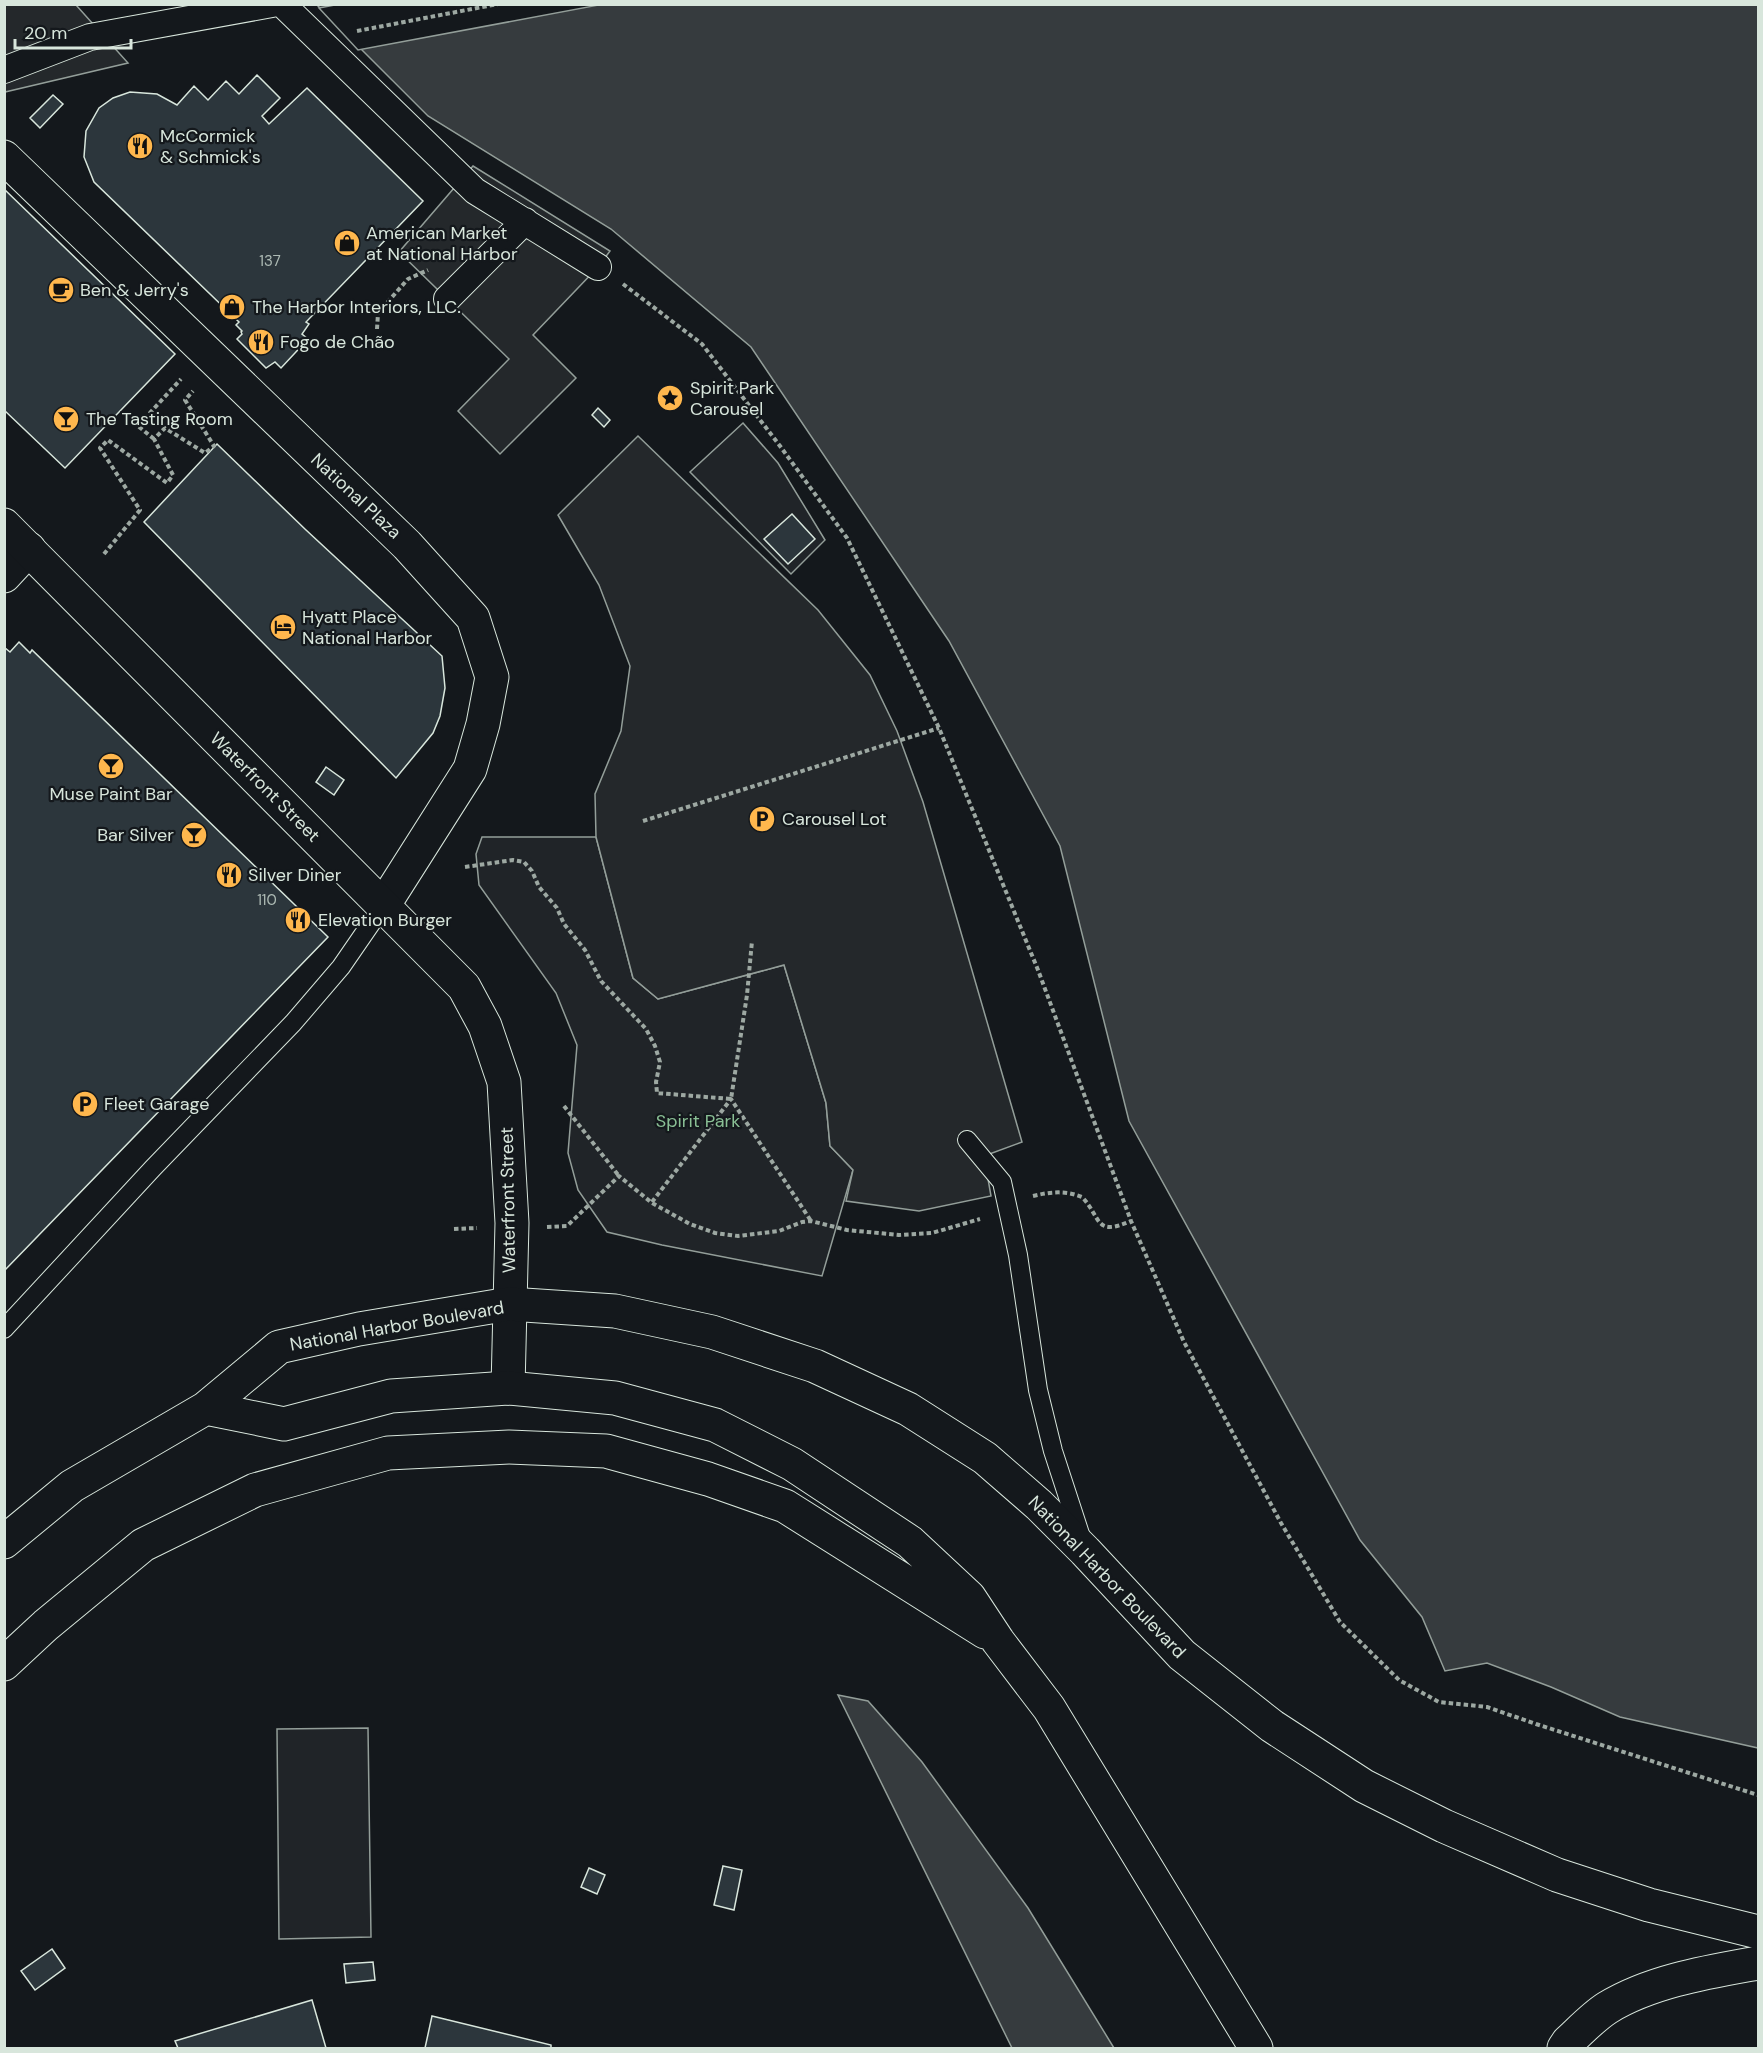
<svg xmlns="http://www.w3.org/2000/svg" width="1763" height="2053" font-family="'DM Sans',sans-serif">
	<rect width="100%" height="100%" fill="#14181c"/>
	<!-- green -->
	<path fill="#202428" stroke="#939e99" stroke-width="1.5" d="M 743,423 L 778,463 L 825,540 L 791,574 L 690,472 Z
		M 482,837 L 596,837 L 633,978 L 658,999 L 784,965 L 826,1103 L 830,1146 L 853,1170 L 822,1276 L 662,1245 L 607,1232 L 578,1190 L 568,1153 L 577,1045 L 556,993 L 479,885 L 476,854 Z
		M 368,1728 L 371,1937 L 279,1939 L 277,1729 Z"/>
	<!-- parking -->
	<path fill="#24282b" stroke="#939e99" stroke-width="1.5" d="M 5,5 L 76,5 L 128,63 L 5,92 Z
		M 473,166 L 610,251 L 598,267 L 533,335 L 576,378 L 500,454 L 458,411 L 509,359 L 399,252 Z
		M 638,436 L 818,610 L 870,675 L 897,731 L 923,802 L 1022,1142 L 984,1156 L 991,1196 L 919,1211 L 846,1201 L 853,1170 L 830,1146 L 826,1103 L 784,965 L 658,999 L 633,978 L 596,837 L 595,794 L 621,731 L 630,666 L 599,585 L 558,515 Z"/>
	<!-- water -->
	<path fill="#363b3e" stroke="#939e99" stroke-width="1.5" d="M 317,5 L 1758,5 L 1758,1748 L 1620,1717 L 1551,1687 L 1487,1663 L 1445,1671 L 1422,1617 L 1360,1540 L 1129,1121 L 1060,846 L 949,641 L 751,347 L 611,229 L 428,116 Z
		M 838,1695 L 868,1701 L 922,1762 L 1028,1908 L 1114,2048 L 1012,2048 Z"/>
	<!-- pier -->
	<path fill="#14181c" stroke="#939e99" stroke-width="1.5" d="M 340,4 L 599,4 L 599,5 L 358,50 L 319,8 Z"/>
	<!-- building -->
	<path fill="#2c363c" stroke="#d8e6dc" stroke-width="1.5" d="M 257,75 L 280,98 L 262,116 L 269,124 L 307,88 L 423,201 L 306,322 L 309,324 L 302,334 L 308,339 L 281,368 L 275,362 L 266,368 L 237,339 L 242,334 L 241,332 L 242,331 L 236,325 L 239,322 L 94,182 L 84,157 L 86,131 L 99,108 L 113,98 L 130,92 L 157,94 L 177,105 L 194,86 L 208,100 L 226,81 L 239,94 Z
		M 53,95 L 63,104 L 40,128 L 30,118 Z
		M 4,189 L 175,354 L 65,468 L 4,410 Z
		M 598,408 L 610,420 L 604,427 L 592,415 Z
		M 217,444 L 306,530 L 442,656 L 445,688 L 440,716 L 433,733 L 396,778 L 144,522 Z
		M 792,514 L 815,539 L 788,564 L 764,539 Z
		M 19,642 L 30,653 L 32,650 L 328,937 L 4,1271 L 4,647 L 10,652 Z
		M 326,767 L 344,780 L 334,795 L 316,782 Z
		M 723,1866 L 742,1870 L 734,1910 L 714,1905 Z
		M 589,1868 L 605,1875 L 597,1894 L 581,1887 Z
		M 52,1949 L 65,1968 L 35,1990 L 21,1971 Z
		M 373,1962 L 375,1980 L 346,1983 L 344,1964 Z
		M 312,2000 L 326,2048 L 178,2048 L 175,2041 Z
		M 432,2016 L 551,2045 L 551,2048 L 425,2048 Z"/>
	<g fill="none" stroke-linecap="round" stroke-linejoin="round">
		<defs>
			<path id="service" d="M 967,1140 L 1002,1182 L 1018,1255 L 1038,1390 L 1053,1451 L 1082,1540
				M 4,1329 L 153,1168 L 293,1023 L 341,967 L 383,906"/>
			<path id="pedestrian" d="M 282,4 L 475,191 L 598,267
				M 4,70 L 90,37 L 272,4
				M 447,299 L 525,221"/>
			<path id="minor" d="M 4,157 L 407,545 L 473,618 L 492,677 L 483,724 L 470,769 L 383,906
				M 4,576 L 29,549"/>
			<path id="tertiary" d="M 4,525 L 464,987 L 485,1026 L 504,1082 L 512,1223 L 508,1388"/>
			<path id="secondary" d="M 206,1408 L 284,1424 L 391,1396 L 508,1388 L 615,1398 L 715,1425 L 792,1464 L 910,1542 L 969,1597 L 998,1641 L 1049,1708 L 1256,2048
				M 4,1542 L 72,1486 L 206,1408 L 279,1347 L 359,1329 L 509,1304 L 615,1311 L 712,1332 L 815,1366 L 908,1409 L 985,1458 L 1039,1505 L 1085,1551 L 1182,1655 L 1272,1726 L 1364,1786 L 1444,1826 L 1557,1875 L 1649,1905 L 1758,1932
				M 4,1664 L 46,1625 L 143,1545 L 255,1490 L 388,1453 L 509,1447 L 606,1451 L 708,1479 L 785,1506 L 985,1632
				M 1564,2048 L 1568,2042 C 1580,2031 1593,2017 1607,2008 C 1651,1981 1708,1972 1758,1963"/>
		</defs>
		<!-- service casing -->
		<use href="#service" stroke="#d8e6dc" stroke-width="20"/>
		<!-- pedestrian casing -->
		<use href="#pedestrian" stroke="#d8e6dc" stroke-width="28"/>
		<!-- minor casing -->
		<use href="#minor" stroke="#d8e6dc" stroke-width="35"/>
		<!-- tertiary casing -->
		<use href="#tertiary" stroke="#d8e6dc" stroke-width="35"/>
		<!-- secondary casing -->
		<use href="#secondary" stroke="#d8e6dc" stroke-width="35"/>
		<!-- path -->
		<path stroke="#9da8a2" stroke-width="4" stroke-dasharray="4.5 3" stroke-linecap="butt" d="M 357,31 L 498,4
			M 623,284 L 702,344 L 780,446 L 847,538 L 939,728 L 1038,970 L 1131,1221 L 1184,1342 L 1281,1523 L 1340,1622 L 1399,1680 L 1439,1702 L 1487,1707 L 1536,1724 L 1758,1795
			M 377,329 L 378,313 L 408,279 L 428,270
			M 154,439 L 138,426 L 181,379
			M 104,554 L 140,510 L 100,448 L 108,440 L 167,483 L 173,475 L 154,439 L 165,428 L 205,453 L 214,446 L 185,400 L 193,391
			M 643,821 L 939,728
			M 465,867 L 513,860 L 524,862 L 532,871 L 539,887 L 557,908 L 564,924 L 585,950 L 601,981 L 646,1029 L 655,1046 L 660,1062 L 656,1082 L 657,1093 L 731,1099 L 747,995 L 752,941
			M 564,1106 L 619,1176
			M 1033,1196 C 1050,1192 1065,1190 1082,1197 C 1102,1218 1094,1237 1131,1221
			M 652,1202 L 731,1099 L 811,1221
			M 547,1227 L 567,1226 L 619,1176 L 652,1203 L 690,1224 L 715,1233 L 738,1236 L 779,1231 L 802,1222 L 811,1221 L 847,1230 L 899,1235 L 932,1233 L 980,1219
			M 454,1229 L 477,1228"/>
		<!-- service -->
		<use href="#service" stroke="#14181c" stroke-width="18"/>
		<!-- pedestrian -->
		<use href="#pedestrian" stroke="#14181c" stroke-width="26"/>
		<!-- minor -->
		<use href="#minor" stroke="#14181c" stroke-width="33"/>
		<!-- tertiary -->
		<use href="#tertiary" stroke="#14181c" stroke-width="33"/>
		<!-- secondary -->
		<use href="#secondary" stroke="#14181c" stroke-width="33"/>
	</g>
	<!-- icons -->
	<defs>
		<symbol id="restaurant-disc" viewBox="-11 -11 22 22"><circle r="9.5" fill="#ffb74d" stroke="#14181c"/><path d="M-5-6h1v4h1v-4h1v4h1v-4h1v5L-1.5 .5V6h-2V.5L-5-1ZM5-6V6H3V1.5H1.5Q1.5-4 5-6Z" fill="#111"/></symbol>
		<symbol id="shop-disc" viewBox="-11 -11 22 22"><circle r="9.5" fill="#ffb74d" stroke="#14181c"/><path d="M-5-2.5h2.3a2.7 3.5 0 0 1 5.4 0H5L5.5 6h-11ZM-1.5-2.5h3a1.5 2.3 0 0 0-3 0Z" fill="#111"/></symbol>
		<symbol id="cafe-disc" viewBox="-11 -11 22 22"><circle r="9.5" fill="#ffb74d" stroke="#14181c"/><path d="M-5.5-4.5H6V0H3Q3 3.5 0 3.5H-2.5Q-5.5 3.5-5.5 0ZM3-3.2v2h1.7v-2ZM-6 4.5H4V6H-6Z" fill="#111"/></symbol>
		<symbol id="sight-disc" viewBox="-11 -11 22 22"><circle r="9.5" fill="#ffb74d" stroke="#14181c"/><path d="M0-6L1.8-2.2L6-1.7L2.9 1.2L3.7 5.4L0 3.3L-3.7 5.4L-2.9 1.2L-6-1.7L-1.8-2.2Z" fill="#111"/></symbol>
		<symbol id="bar-disc" viewBox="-11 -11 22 22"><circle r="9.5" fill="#ffb74d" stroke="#14181c"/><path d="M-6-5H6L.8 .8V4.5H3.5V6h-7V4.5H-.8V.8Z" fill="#111"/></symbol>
		<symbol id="hotel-disc" viewBox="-11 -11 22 22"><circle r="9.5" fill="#ffb74d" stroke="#14181c"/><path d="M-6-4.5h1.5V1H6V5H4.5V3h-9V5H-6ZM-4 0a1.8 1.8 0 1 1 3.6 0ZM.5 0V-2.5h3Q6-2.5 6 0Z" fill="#111"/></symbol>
		<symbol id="parking-disc" viewBox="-11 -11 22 22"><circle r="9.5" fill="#ffb74d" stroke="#14181c"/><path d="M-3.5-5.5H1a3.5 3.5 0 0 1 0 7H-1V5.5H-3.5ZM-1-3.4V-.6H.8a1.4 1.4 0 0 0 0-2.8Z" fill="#111"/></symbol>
	</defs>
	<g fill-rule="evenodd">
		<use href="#restaurant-disc" x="125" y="131" width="30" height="30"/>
		<use href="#shop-disc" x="332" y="228" width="30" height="30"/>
		<use href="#cafe-disc" x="46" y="275" width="30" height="30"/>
		<use href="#shop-disc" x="217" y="292" width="30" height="30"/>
		<use href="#restaurant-disc" x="246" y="327" width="30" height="30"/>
		<use href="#sight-disc" x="655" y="383" width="30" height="30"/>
		<use href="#bar-disc" x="51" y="404" width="30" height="30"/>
		<use href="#hotel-disc" x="268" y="612" width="30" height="30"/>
		<use href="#bar-disc" x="96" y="751" width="30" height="30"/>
		<use href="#parking-disc" x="747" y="804" width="30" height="30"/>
		<use href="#bar-disc" x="179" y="820" width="30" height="30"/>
		<use href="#restaurant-disc" x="214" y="860" width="30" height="30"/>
		<use href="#restaurant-disc" x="283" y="905" width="30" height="30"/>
		<use href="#parking-disc" x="70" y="1089" width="30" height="30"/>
	</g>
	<g text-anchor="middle" stroke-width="4.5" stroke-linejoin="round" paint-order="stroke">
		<!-- number labels -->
		<g font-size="15" fill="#adbab4">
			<text x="270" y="266">137</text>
			<text x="267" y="905">110</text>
		</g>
		<!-- poi labels -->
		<g font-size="18" fill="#d8e6dc" stroke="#14181c" text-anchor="start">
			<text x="160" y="142">McCormick<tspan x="160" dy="21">&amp; Schmick's</tspan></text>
			<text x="366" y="239">American Market<tspan x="366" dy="21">at National Harbor</tspan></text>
			<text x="80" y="296">Ben &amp; Jerry's</text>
			<text x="252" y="313">The Harbor Interiors, LLC.</text>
			<text x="280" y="348">Fogo de Chão</text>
			<text x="690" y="394">Spirit Park<tspan x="690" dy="21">Carousel</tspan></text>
			<text x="86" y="425">The Tasting Room</text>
			<text x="302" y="623">Hyatt Place<tspan x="302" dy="21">National Harbor</tspan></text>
			<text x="111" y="800" text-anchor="middle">Muse Paint Bar</text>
			<text x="782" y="825">Carousel Lot</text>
			<text x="174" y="841" text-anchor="end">Bar Silver</text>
			<text x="248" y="881">Silver Diner</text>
			<text x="318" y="926">Elevation Burger</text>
			<text x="104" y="1110">Fleet Garage</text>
		</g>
		<!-- street labels -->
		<g font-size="18" fill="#d8e6dc" stroke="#14181c">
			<text transform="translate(356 496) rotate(43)" y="6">National Plaza</text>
			<text transform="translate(265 787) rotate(45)" y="6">Waterfront Street</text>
			<text transform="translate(508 1200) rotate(-91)" y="6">Waterfront Street</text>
			<text transform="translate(397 1326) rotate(-10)" y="6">National Harbor Boulevard</text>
			<text transform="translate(1107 1577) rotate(46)" y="6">National Harbor Boulevard</text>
		</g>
		<!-- park labels -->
		<g font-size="18" fill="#8ac095" stroke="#14181c">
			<text x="698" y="1127">Spirit Park</text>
		</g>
	</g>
	<!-- border -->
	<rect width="1763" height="2053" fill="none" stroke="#d8e6dc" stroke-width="12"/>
	<!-- scale -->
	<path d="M15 39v9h116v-9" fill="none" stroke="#d8e6dc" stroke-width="3"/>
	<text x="24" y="39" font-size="18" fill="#d8e6dc" stroke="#14181c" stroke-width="4.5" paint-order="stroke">20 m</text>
</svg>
